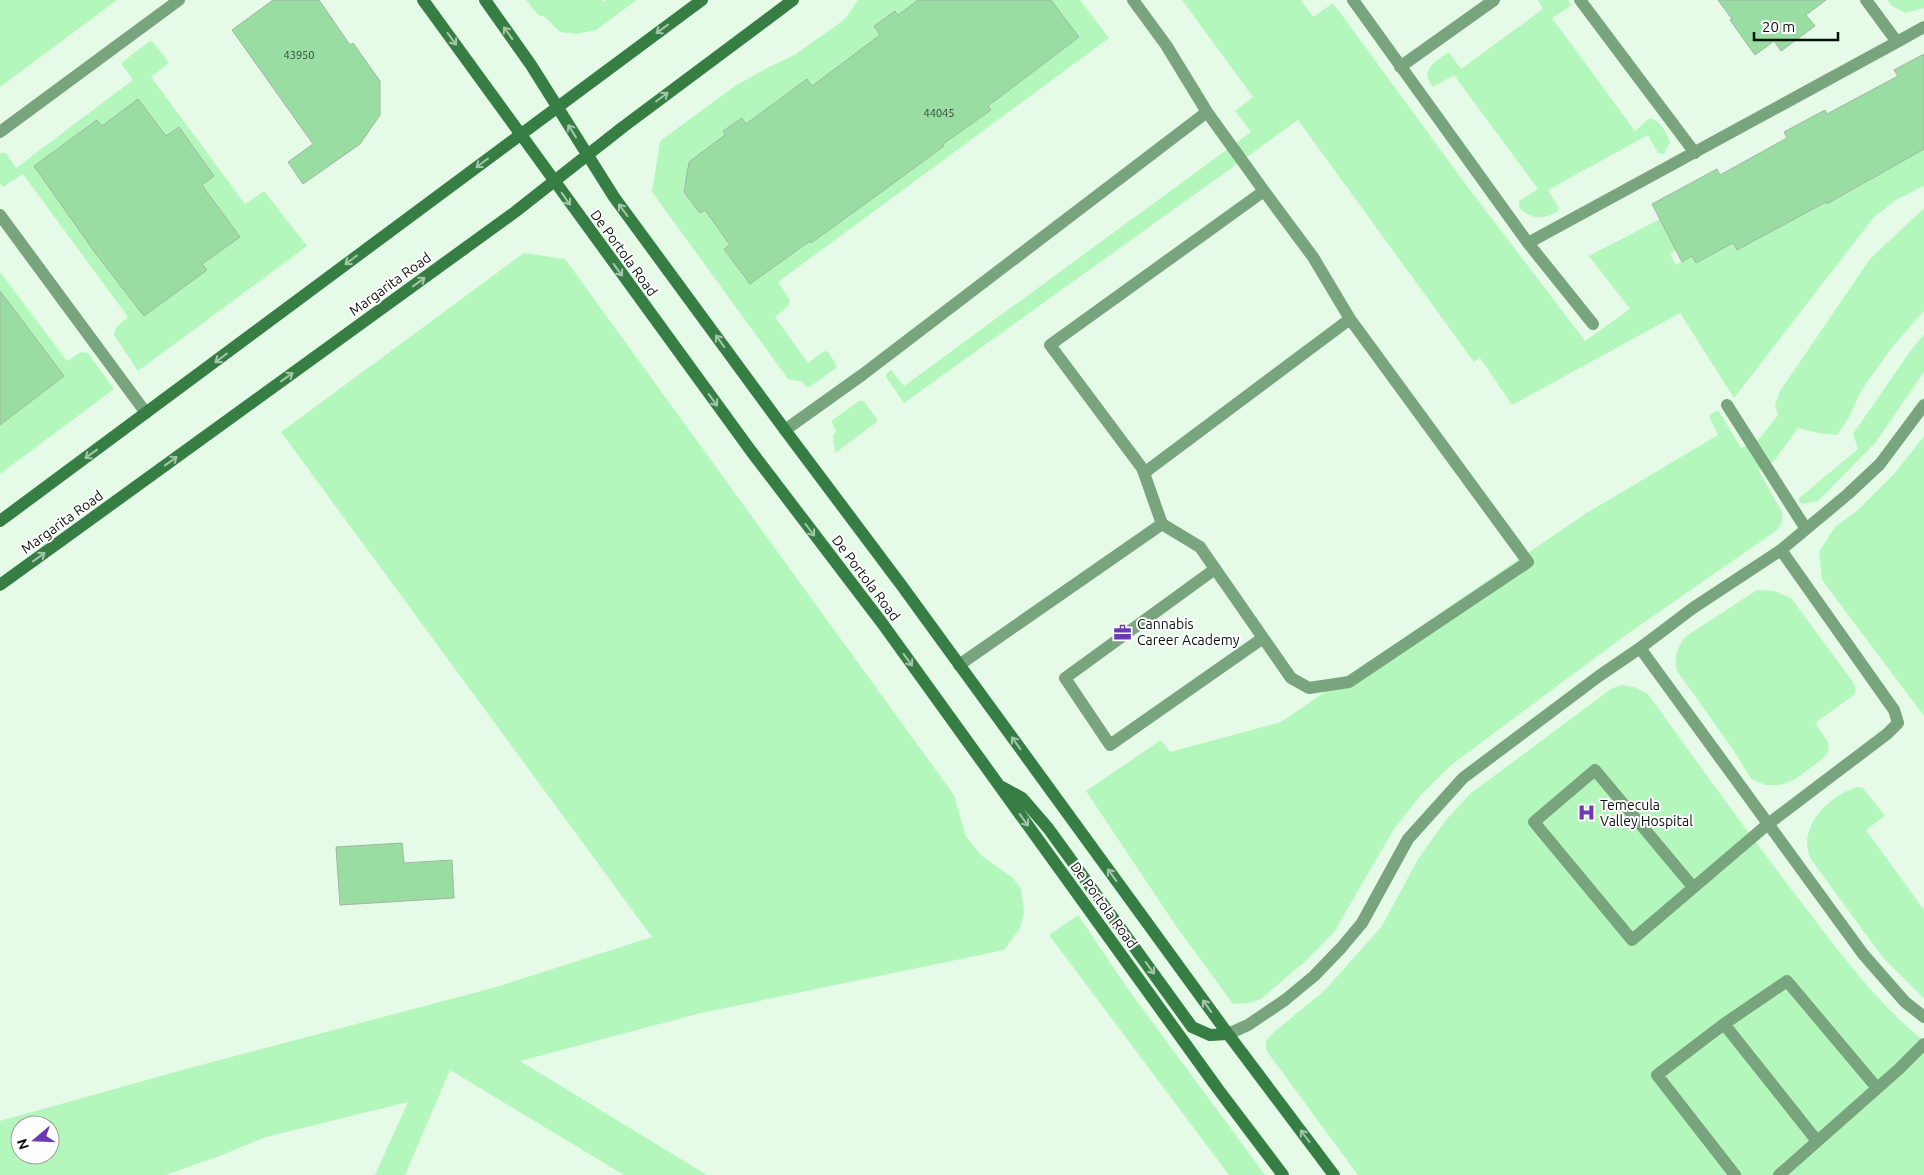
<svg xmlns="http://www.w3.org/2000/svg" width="1924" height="1175" font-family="Ubuntu,sans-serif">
	<rect width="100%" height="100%" fill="#e5fae7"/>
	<!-- green -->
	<path fill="#b4f7bc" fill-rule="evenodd" d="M 0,0 L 117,0 L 0,87 Z
		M 526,0 L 602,0 L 604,2 L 606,0 L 637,0 L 596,30 L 576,34 L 560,32 L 545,17 L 538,15 Z
		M 858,0 L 1080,0 L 1109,38 L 778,282 L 790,300 L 789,305 L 775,317 L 808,363 L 824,351 L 828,352 L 836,364 L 836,368 L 808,388 L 802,382 L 788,379 L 652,192 L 660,141 L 735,86 L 769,67 L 796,54 L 845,19 Z
		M 1182,0 L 1301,0 L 1313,17 L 1333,3 L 1464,182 L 1585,341 L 1630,309 L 1589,256 L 1660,219 L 1676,250 L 1670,254 L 1676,265 L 1692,256 L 1696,263 L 1733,243 L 1738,250 L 1821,205 L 1824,198 L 1828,204 L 1864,184 L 1861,178 L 1871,178 L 1924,149 L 1924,186 L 1896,200 L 1874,217 L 1734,398 L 1680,313 L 1512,405 L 1480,358 L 1474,362 L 1298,120 L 904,403 L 886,377 L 886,374 L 891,370 L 904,386 L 1251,132 L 1235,111 L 1253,97 Z
		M 1538,0 L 1568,0 L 1572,5 L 1552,18 L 1635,131 L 1650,118 C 1660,121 1667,133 1670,142 L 1664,154 L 1658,153 L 1648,135 L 1548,190 L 1559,208 L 1557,212 C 1540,220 1533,219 1519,208 L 1519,201 L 1538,189 L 1454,75 L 1433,87 C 1419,69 1435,62 1449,52 L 1461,69 L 1543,9 Z
		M 1887,0 L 1924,0 L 1924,8 L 1906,13 L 1892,6 Z
		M 150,41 L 153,42 L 167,60 L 168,64 L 151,77 L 245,204 L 264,191 L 307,246 L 138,371 L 114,335 C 114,326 122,323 128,317 L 23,174 L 3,187 L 0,183 L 0,153 L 6,153 L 16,168 L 133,80 L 121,63 Z
		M 1924,208 L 1924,311 L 1893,346 L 1862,389 L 1849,417 L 1837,435 L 1818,433 L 1798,428 L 1774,461 L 1759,471 L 1782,512 L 1782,522 L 1777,530 L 1623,637 L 1450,766 L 1420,796 L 1394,829 L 1334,932 L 1307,960 L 1261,999 L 1249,1003 L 1233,1004 L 1176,926 L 1086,791 L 1161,740 L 1170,752 L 1281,722 L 1585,514 L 1718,435 L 1709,416 L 1718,410 L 1741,448 L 1759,439 L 1778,415 L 1775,405 L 1780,391 L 1870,259 Z
		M 524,253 L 565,259 L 954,795 L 966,837 L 982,856 L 1013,878 L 1021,889 L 1024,913 L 1020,928 L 1004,950 L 701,1013 L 520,1061 L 707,1175 L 624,1175 L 450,1070 L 405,1175 L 375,1175 L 408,1102 L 266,1137 L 217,1157 L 165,1175 L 0,1175 L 0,1121 L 193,1067 L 493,988 L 652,937 L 281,432 ZM 20,1125 L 50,1125 L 50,1155 L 20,1155 Z
		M 0,272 L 67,361 L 81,352 L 88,353 L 114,389 L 0,474 Z
		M 1924,334 L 1924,372 L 1875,443 L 1818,501 L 1802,504 L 1798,499 L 1858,449 L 1853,434 L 1909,353 Z
		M 859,401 L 864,401 L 878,421 L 835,453 L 833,436 L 836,430 L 831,421 Z
		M 1924,436 L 1924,716 L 1822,580 L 1819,552 L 1835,527 L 1858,510 L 1895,473 Z
		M 1757,590 L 1774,591 L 1791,598 L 1853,682 L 1856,689 L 1854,695 L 1815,723 L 1828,742 L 1829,750 L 1824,758 L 1794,780 L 1780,785 L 1766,785 L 1751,779 L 1732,748 L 1677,671 C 1674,657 1677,648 1685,637 Z
		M 1621,685 L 1634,687 L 1648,694 C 1698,764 1749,834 1801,902 C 1839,951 1875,1002 1924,1041 L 1924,1175 L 1358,1175 L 1266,1050 L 1266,1041 L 1273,1033 L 1325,990 L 1382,926 L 1418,859 L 1446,820 L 1471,793 L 1611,689 Z
		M 1857,787 L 1863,788 L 1885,816 L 1866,830 L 1924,910 L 1924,998 L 1884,959 L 1810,858 C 1809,854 1807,848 1807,843 C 1808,816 1833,795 1857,787 Z
		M 1078,915 L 1128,989 L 1265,1175 L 1229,1175 L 1049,935 Z"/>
	<!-- building -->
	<path fill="#99dda2" stroke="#a2b6a4" d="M 273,0 L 319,0 L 350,45 L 353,43 L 380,81 L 380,115 L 360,144 L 303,184 L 288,162 L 313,144 L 232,30 Z
		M 918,0 L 1051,0 L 1079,37 L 988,106 L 991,110 L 943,144 L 944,146 L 880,193 L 811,243 L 810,241 L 750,284 L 724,249 L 730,245 L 705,210 L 700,213 L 684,192 L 689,162 L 725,135 L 723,131 L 742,118 L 746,124 L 807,79 L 812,86 L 880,35 L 874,26 L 895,11 L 898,15 Z
		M 1718,0 L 1826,0 L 1806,15 L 1815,26 L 1781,51 L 1774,41 L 1755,55 L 1730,20 L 1732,19 Z
		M 1924,54 L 1924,149 L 1827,204 L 1826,202 L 1737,250 L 1733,243 L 1696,263 L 1692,256 L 1682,262 L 1652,204 L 1717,169 L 1720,175 L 1787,138 L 1784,132 L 1825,110 L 1827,114 L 1898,76 L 1894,70 Z
		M 138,99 L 166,136 L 179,127 L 214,176 L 202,185 L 240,237 L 202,264 L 207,270 L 144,316 L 96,254 L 34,166 L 97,120 L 102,126 Z
		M 0,291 L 64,376 L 0,425 Z
		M 402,843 L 404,863 L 452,860 L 454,898 L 340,905 L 336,847 Z"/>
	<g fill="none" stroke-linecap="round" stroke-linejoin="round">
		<!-- lane -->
		<path stroke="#78a57d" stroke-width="12" d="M 1353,0 L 1528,243 L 1897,42
			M 1580,0 L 1695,153
			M 1866,0 L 1897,42 L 1924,27
			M 1400,67 L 1494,0
			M 1207,112 L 1264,191
			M 0,132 L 179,0
			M 0,215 L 146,413
			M 1528,243 L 1593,324
			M 1727,405 L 1806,529
			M 785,430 L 862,375 L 1207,112 L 1166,45 L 1133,0
			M 1144,473 L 1350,319 L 1313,257 L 1264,191 L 1050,345 L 1142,468 L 1144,473 L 1162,524
			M 1215,569 L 1065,678 L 1110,745 L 1263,638
			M 1640,648 L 1863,954 L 1905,1002 L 1924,1017
			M 959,665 L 1162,524 L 1200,547 L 1291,678 L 1309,688 L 1349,682 L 1528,562 L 1350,319
			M 1693,887 L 1595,770 L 1534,822 L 1632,940 L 1768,824 L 1887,734 L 1898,723 L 1894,710 L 1781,550
			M 1724,1024 L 1817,1141
			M 1228,1034 L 1248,1025 L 1285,1000 L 1314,976 L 1341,948 L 1362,923 L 1408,839 L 1463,778 L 1599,676 L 1640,648 L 1693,608 L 1781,550 L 1848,494 L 1880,464 L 1924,405
			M 1735,1175 L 1657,1075 L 1724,1024 L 1787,981 L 1877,1088
			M 1779,1175 L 1899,1069 L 1924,1044"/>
		<!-- secondary -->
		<path stroke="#377e44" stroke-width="12" d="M 423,0 L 751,451 L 882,623 L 1218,1089 L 1283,1175
			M 485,0 L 531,65 L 614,197 L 785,430 L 902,586 L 1228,1034 L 1334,1175
			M 0,521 L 702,0
			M 0,585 L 515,212 L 623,127 L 793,0
			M 1002,787 L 1022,798 L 1048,828 L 1192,1027 L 1210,1035 L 1228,1034"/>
	</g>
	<!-- one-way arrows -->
	<defs><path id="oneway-shaft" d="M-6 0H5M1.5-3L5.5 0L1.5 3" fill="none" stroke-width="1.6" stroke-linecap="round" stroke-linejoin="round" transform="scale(1.25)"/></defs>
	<g stroke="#a5c5ab">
		<use href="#oneway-shaft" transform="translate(662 29) rotate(144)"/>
		<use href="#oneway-shaft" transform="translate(508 33) rotate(-125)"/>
		<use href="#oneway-shaft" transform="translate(452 39) rotate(54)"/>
		<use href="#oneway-shaft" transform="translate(662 97) rotate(-37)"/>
		<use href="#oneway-shaft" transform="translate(572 131) rotate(-122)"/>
		<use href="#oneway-shaft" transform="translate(482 163) rotate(143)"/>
		<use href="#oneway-shaft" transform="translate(566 199) rotate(55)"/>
		<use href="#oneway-shaft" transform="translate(623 210) rotate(-126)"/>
		<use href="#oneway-shaft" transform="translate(351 260) rotate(143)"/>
		<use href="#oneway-shaft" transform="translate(618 270) rotate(54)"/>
		<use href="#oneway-shaft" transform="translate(419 282) rotate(-36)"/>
		<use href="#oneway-shaft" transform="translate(720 341) rotate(-126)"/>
		<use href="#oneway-shaft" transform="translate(221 358) rotate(143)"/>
		<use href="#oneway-shaft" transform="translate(287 377) rotate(-36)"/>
		<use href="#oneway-shaft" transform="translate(713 400) rotate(54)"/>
		<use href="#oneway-shaft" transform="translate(91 454) rotate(144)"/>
		<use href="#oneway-shaft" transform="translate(171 461) rotate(-36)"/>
		<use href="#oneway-shaft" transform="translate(810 530) rotate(53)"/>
		<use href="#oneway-shaft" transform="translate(39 557) rotate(-36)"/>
		<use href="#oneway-shaft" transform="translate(908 660) rotate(54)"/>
		<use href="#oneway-shaft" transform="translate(1016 743) rotate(-126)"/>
		<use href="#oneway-shaft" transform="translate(1024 820) rotate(54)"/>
		<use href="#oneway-shaft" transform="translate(1112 875) rotate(-126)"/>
		<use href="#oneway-shaft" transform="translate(1150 968) rotate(54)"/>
		<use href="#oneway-shaft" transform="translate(1207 1006) rotate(-126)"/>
		<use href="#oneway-shaft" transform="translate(1305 1136) rotate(-127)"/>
	</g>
	<!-- icons -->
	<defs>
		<symbol id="office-bare" viewBox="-9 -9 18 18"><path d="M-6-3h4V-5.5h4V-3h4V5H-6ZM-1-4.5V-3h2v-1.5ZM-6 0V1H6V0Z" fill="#6b3ab2" stroke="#fff" stroke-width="2.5" paint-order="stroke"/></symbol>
		<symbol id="hospital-bare" viewBox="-9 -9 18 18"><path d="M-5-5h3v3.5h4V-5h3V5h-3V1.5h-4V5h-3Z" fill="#6b3ab2" stroke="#fff" stroke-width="2.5" paint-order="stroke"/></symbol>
	</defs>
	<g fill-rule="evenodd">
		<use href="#office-bare" x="1110" y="620" width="25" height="25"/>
		<use href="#hospital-bare" x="1574" y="800" width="25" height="25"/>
	</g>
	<g text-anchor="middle" stroke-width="4" stroke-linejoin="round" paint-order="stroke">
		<!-- number labels -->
		<g font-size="11" fill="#2d4330">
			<text x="299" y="59">43950</text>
			<text x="939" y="117">44045</text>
		</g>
		<!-- street labels -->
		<g font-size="14" fill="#09100a" stroke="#fff">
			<text transform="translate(624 253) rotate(54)" y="5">De Portola Road</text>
			<text transform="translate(390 284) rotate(-36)" y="5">Margarita Road</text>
			<text transform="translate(62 522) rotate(-36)" y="5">Margarita Road</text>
			<text transform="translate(866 578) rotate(53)" y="5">De Portola Road</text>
			<text transform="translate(1104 905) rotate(54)" y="5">De Portola Road</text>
		</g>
		<!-- poi labels -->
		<g font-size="14" fill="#09100a" stroke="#fff" text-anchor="start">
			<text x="1137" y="629">Cannabis<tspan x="1137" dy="16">Career Academy</tspan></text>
			<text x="1600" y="810">Temecula<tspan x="1600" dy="16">Valley Hospital</tspan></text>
		</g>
	</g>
	<!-- north arrow -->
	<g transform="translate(35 1140) rotate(251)"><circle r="24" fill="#ffffff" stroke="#9d9f9d"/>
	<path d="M0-4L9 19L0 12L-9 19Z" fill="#6b3ab2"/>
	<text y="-8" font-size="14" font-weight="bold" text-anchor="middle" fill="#09100a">N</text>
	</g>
	<!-- scale -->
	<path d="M1754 32v8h84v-8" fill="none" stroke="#09100a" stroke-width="2.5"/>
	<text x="1762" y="32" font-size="15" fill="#09100a" stroke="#ffffff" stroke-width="4" paint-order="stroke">20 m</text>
</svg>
